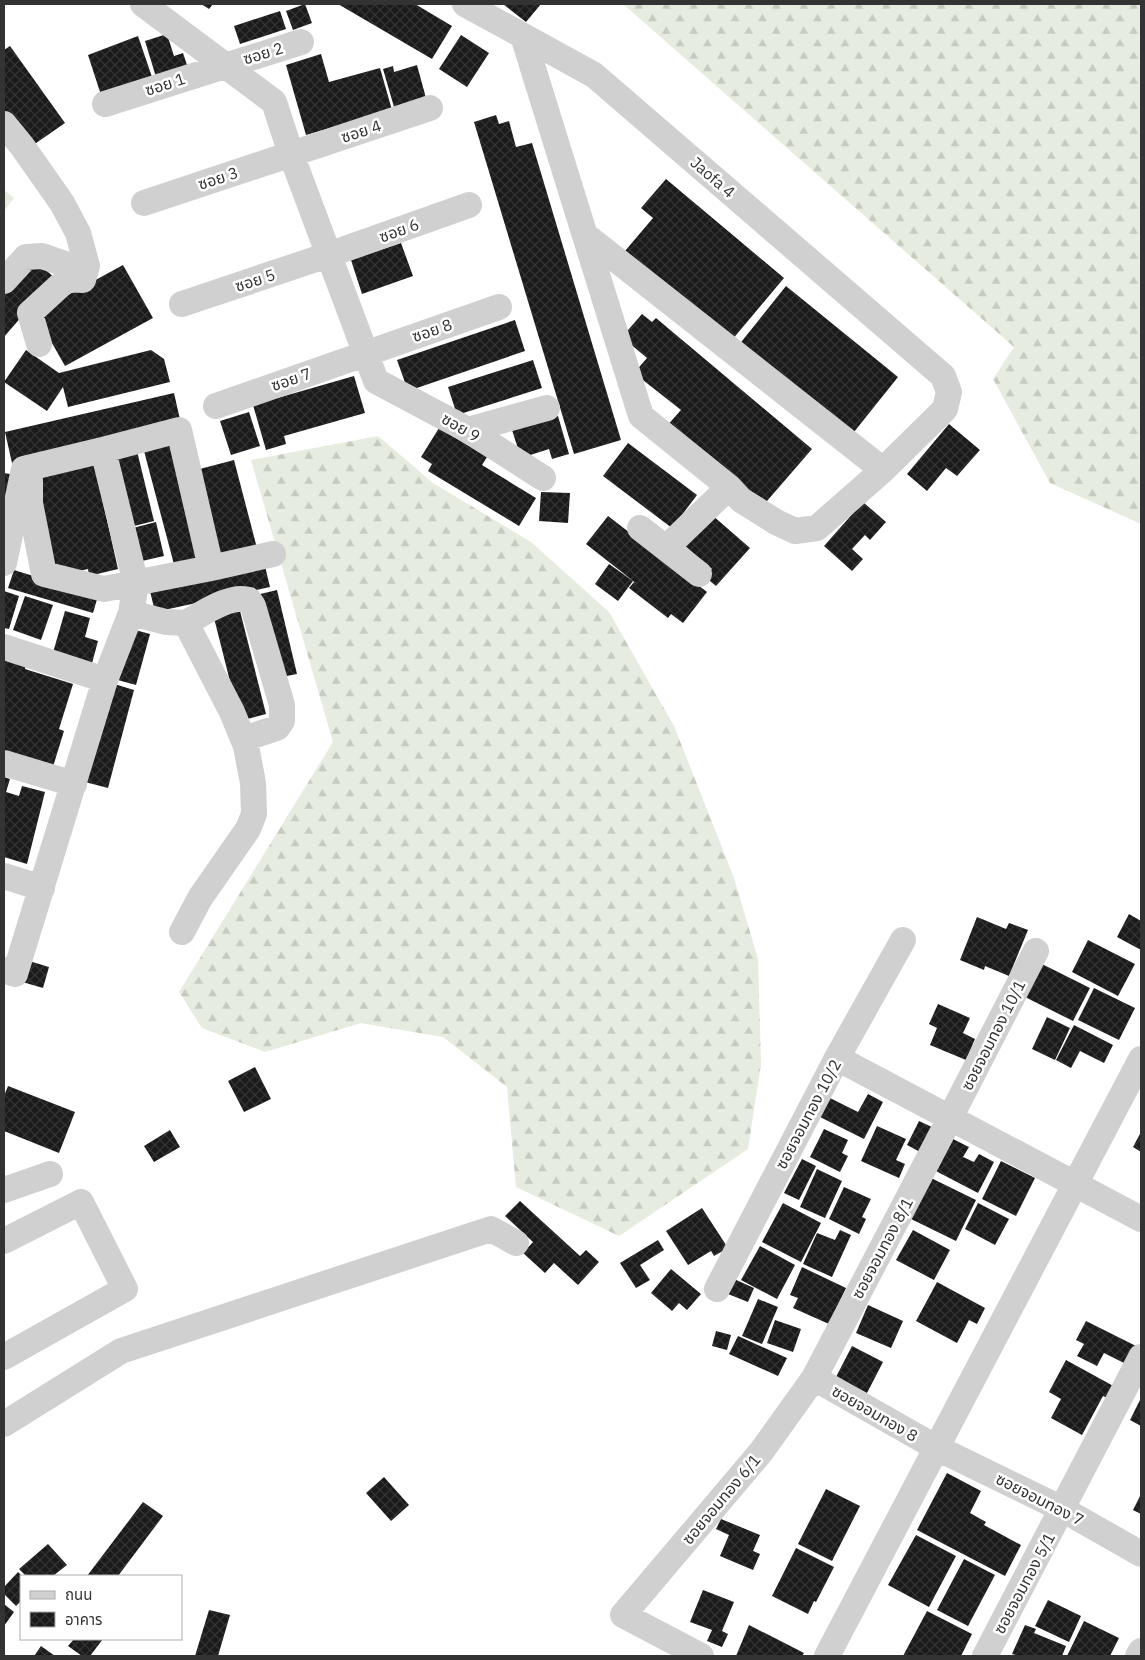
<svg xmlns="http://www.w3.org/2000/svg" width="1145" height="1660" font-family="'IBM Plex Sans','Noto Sans Thai',sans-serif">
	<defs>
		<pattern id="forest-firs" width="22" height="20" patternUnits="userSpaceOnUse" patternTransform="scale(1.25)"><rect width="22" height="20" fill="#e6ecdf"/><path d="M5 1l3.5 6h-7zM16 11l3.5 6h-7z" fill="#c6cbc0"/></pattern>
		<pattern id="building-cross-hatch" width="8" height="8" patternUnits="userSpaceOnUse" patternTransform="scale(1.25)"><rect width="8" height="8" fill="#1a1a1a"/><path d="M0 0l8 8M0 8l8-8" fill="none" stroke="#333"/></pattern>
	</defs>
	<rect width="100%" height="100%" fill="#fff"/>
	<!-- green -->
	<path fill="#e6ecdf" d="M 4,190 L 14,198 L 4,211 Z"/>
	<!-- forest -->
	<path fill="url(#forest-firs)" d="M 623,4 L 1141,4 L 1141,524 L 1050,483 L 993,379 L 1014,347 Z
		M 378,436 L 433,483 L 531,542 L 609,612 L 674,726 L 734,878 L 758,959 L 761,1064 L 748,1149 L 619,1236 L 516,1187 L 507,1087 L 443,1037 L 361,1023 L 265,1052 L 202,1028 L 179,992 L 333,742 L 251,460 Z"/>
	<!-- building -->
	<path fill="url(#building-cross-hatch)" d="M 201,4 L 213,4 L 209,9 Z
		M 305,4 L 312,23 L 293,30 L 286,11 Z
		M 338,4 L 415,4 L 452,26 L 432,59 Z
		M 503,4 L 541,4 L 526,22 Z
		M 280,11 L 286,29 L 240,44 L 234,26 Z
		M 167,34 L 174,56 L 183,53 L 188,68 L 156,77 L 145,41 Z
		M 461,35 L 489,53 L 467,87 L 439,69 Z
		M 138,36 L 152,77 L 101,95 L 88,55 Z
		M 10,46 L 65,123 L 29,148 L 4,113 L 4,50 Z
		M 321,54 L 329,82 L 380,68 L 392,110 L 306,135 L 286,65 Z
		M 417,65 L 426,98 L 394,107 L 383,69 L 393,66 L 394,72 Z
		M 496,115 L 499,124 L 509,121 L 516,147 L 532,143 L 621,440 L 574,454 L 474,122 Z
		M 666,179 L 784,278 L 732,340 L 625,251 L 653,218 L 641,208 Z
		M 401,243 L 413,276 L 362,294 L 351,260 Z
		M 34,260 L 55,278 L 4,337 L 4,295 Z
		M 123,265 L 153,318 L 65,366 L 35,313 Z
		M 786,286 L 898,377 L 850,437 L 738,346 Z
		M 642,314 L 652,322 L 656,318 L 812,449 L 761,508 L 665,428 L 681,410 L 634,373 L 647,358 L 622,337 Z
		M 515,320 L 525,351 L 408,391 L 397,360 Z
		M 26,350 L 59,373 L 151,350 L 164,359 L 170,382 L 68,407 L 63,387 L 47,411 L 4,382 Z
		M 533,360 L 542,388 L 457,415 L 448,387 Z
		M 354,376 L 365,413 L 284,436 L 286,444 L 266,450 L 253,405 Z
		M 174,393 L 181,424 L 12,463 L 5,432 Z
		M 249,412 L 260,446 L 231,455 L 220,421 Z
		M 558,416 L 569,454 L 552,459 L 549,449 L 521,458 L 512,430 Z
		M 949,424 L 980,450 L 957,476 L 946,468 L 927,491 L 907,474 Z
		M 439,428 L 487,457 L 482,465 L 536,498 L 519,526 L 428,471 L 432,464 L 421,457 Z
		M 173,443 L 204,565 L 176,572 L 144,451 Z
		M 628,443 L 697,495 L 672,528 L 603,476 Z
		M 137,451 L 154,521 L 130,527 L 112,457 Z
		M 234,460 L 258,552 L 220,562 L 196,470 Z
		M 94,462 L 118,569 L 89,576 L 88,569 L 56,576 L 33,476 Z
		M 4,473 L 16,475 L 4,529 Z
		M 541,492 L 570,493 L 568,523 L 539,521 Z
		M 863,502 L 886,522 L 870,540 L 865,535 L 852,549 L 863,559 L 852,571 L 824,546 Z
		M 712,515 L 750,548 L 716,586 L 705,577 L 712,569 L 685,546 Z
		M 608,516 L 707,592 L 683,623 L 671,614 L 668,618 L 629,588 L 634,582 L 637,584 L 586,544 Z
		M 156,522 L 164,556 L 142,561 L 133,528 Z
		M 609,564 L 633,581 L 618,601 L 595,584 Z
		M 265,566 L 270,587 L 155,612 L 150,591 Z
		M 14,570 L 98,596 L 93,613 L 8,588 Z
		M 277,590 L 297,674 L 276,678 L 256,595 Z
		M 4,591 L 19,596 L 9,629 L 4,628 Z
		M 25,596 L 53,605 L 41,640 L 13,630 Z
		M 238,603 L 266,714 L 240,721 L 212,610 Z
		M 65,611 L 90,618 L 85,637 L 98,641 L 91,667 L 52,656 Z
		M 128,628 L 150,634 L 136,685 L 114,679 Z
		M 4,657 L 26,663 L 25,669 L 73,684 L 59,729 L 64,731 L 52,770 L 4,756 Z
		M 111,683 L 134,690 L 108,788 L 85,782 Z
		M 4,777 L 10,779 L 6,792 L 19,796 L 22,786 L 45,792 L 27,864 L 4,857 Z
		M 1129,914 L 1141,921 L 1141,950 L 1117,937 Z
		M 977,917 L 1006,929 L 1009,923 L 1028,930 L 1009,976 L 985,966 L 984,970 L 960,960 Z
		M 1088,940 L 1135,964 L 1118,996 L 1072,972 Z
		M 26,960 L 49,967 L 43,988 L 19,981 Z
		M 1042,964 L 1090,988 L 1073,1021 L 1025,997 Z
		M 1094,988 L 1135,1008 L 1119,1040 L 1078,1020 Z
		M 938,1004 L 970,1018 L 963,1033 L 975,1039 L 966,1060 L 930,1045 L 937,1028 L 929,1024 Z
		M 1047,1017 L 1070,1028 L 1055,1060 L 1032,1049 Z
		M 1074,1025 L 1113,1045 L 1104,1063 L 1080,1051 L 1071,1068 L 1056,1060 Z
		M 255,1067 L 271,1099 L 244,1112 L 228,1081 Z
		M 8,1086 L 75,1112 L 59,1153 L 4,1131 L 4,1096 Z
		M 868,1094 L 883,1102 L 864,1139 L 820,1117 L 830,1098 L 858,1112 Z
		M 919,1121 L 934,1128 L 922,1153 L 907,1145 Z
		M 877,1126 L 906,1139 L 896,1160 L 905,1164 L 899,1178 L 861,1161 Z
		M 824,1129 L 848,1140 L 842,1153 L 848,1156 L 840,1172 L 810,1157 Z
		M 170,1130 L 180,1147 L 154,1162 L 144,1146 Z
		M 1141,1132 L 1141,1152 L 1133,1147 Z
		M 949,1137 L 969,1147 L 963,1157 L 974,1162 L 979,1154 L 994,1162 L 978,1193 L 932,1169 Z
		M 802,1159 L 816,1166 L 799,1200 L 784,1193 Z
		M 1001,1161 L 1035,1178 L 1016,1216 L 982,1199 Z
		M 817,1169 L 842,1181 L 825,1218 L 800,1207 Z
		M 929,1177 L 976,1200 L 956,1241 L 909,1218 Z
		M 844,1187 L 871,1199 L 862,1217 L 866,1219 L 859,1234 L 829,1219 Z
		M 520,1201 L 580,1256 L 586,1250 L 599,1262 L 578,1285 L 554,1263 L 545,1273 L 523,1253 L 533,1242 L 505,1216 Z
		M 783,1203 L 821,1223 L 801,1262 L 762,1242 Z
		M 978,1203 L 1009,1219 L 995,1245 L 965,1229 Z
		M 702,1208 L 728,1248 L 714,1256 L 711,1251 L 688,1265 L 666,1231 Z
		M 840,1230 L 851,1235 L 832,1277 L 803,1264 L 817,1233 L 835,1240 Z
		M 913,1230 L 950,1250 L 934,1280 L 896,1260 Z
		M 658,1240 L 664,1250 L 640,1265 L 650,1280 L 636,1288 L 620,1263 Z
		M 760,1246 L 795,1265 L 777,1299 L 741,1280 Z
		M 802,1267 L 846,1288 L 829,1324 L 793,1308 L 798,1298 L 790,1295 Z
		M 671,1269 L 701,1294 L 687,1310 L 679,1303 L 672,1311 L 651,1293 Z
		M 734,1279 L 754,1288 L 748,1302 L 728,1294 Z
		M 937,1282 L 985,1308 L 977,1324 L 969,1320 L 957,1343 L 916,1321 Z
		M 758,1299 L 778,1307 L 762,1344 L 742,1336 Z
		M 868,1305 L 903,1321 L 891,1348 L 856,1333 Z
		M 775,1320 L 801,1329 L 793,1352 L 767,1343 Z
		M 1086,1321 L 1140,1348 L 1130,1366 L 1104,1353 L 1097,1366 L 1077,1356 L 1084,1344 L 1076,1340 Z
		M 716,1331 L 731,1335 L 727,1350 L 712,1346 Z
		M 738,1336 L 787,1358 L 778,1376 L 729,1354 Z
		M 852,1346 L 883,1362 L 867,1393 L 836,1377 Z
		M 1066,1360 L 1117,1388 L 1111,1400 L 1103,1396 L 1082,1435 L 1051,1418 L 1061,1399 L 1049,1392 Z
		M 1141,1398 L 1141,1426 L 1130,1420 Z
		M 947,1473 L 981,1491 L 970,1513 L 986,1522 L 984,1525 L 1021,1545 L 1005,1576 L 917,1530 Z
		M 384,1477 L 409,1505 L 391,1521 L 366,1493 Z
		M 826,1489 L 860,1506 L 832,1561 L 798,1544 Z
		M 1141,1494 L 1141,1514 L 1133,1510 Z
		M 143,1502 L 163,1516 L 118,1576 L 87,1576 Z
		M 721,1519 L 760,1535 L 753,1551 L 760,1554 L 753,1570 L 720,1556 L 729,1535 L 716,1529 Z
		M 916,1535 L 956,1556 L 929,1607 L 888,1585 Z
		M 48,1544 L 67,1565 L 53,1576 L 26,1576 L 19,1569 Z
		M 796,1548 L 834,1567 L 816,1602 L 814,1601 L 808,1614 L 772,1596 Z
		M 964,1559 L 995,1575 L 968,1626 L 937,1610 Z
		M 18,1572 L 21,1575 L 21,1601 L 16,1606 L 4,1594 L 4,1587 Z
		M 703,1590 L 734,1602 L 722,1631 L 728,1634 L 722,1647 L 707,1641 L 712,1630 L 690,1622 Z
		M 1048,1600 L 1081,1616 L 1069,1642 L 1035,1626 Z
		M 4,1604 L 14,1612 L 4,1626 Z
		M 209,1610 L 230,1615 L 218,1656 L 195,1656 Z
		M 927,1611 L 972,1634 L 961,1656 L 903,1656 Z
		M 1084,1621 L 1119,1638 L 1110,1656 L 1067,1656 Z
		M 749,1625 L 804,1653 L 802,1656 L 736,1656 Z
		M 1025,1625 L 1036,1629 L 1034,1633 L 1066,1646 L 1062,1656 L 1019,1656 L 1012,1654 Z
		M 74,1639 L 103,1639 L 90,1656 L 82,1656 L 68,1646 Z
		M 41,1646 L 55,1656 L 34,1656 Z"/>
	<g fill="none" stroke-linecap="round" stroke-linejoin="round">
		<!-- minor -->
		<path stroke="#d0d0d0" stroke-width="26" d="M 143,4 L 274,102 L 291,154 L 376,381 L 468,430 L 543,478
			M 465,4 L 594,75 L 943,376 L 949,392 L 945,409 L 883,470 L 817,528 L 795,531 L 776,522 L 741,500 L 729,487 L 641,416 L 523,36
			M 105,104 L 301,42
			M 4,124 L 22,146 L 62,203 L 78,233 L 87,266 L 83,280 L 67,279 L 30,313 L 39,344
			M 144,203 L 430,108
			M 585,235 L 883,470
			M 4,281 L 26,257 L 42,256 L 65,264 L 67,279
			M 182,304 L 328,255 L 469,205
			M 216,406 L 499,307
			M 468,430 L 547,408
			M 30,480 L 30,503 L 44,574 L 104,589 L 211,568 L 273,554
			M 640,528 L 699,574
			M 666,548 L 729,487
			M 4,563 L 24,469 L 103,450 L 179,430 L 211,568
			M 131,613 L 166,622 L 186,623 L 232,712 L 246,746 L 253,783 L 254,814 L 248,829 L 200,898 L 182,932
			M 186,623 C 202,614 230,594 249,600 L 253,606 L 282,705 L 282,721 L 277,728 L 243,739
			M 4,647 L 105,680
			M 4,763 L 74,784
			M 4,876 L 42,888
			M 4,970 L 15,974 L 105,680 L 131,613 L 136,584 L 103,450
			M 837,1058 L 1141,1219
			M 4,1190 L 50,1174
			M 4,1241 L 81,1202 L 125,1289 L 4,1357
			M 717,1289 L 837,1058 L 903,940
			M 814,1378 L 937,1448 L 1062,1509 L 1141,1554
			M 4,1424 L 121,1351 L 491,1229 L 516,1243
			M 701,1656 L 623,1615 L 761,1452 L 814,1378 L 950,1118 L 1036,951
			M 827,1656 L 1141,1059
			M 985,1656 L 1141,1357
			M 1138,1656 L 1141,1651"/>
	</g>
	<g text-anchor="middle" stroke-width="5" stroke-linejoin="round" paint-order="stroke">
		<!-- street labels -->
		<g font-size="16" fill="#333" stroke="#fff">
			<text transform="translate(263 53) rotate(-17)" y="6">ซอย 2</text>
			<text transform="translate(165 84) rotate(-18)" y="6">ซอย 1</text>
			<text transform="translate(361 131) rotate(-18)" y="6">ซอย 4</text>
			<text transform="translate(713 177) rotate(41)" y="6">Jaofa 4</text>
			<text transform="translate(218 178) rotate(-18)" y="6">ซอย 3</text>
			<text transform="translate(399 230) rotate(-20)" y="6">ซอย 6</text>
			<text transform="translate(255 280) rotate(-18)" y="6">ซอย 5</text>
			<text transform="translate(432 330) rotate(-19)" y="6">ซอย 8</text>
			<text transform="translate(291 379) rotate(-19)" y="6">ซอย 7</text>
			<text transform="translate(461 427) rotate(30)" y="6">ซอย 9</text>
			<text transform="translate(993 1035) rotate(-63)" y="6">ซอยจอมทอง 10/1</text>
			<text transform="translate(808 1114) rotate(-62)" y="6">ซอยจอมทอง 10/2</text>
			<text transform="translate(882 1248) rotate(-62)" y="6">ซอยจอมทอง 8/1</text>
			<text transform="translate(875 1413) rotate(30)" y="6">ซอยจอมทอง 8</text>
			<text transform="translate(721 1499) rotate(-50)" y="6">ซอยจอมทอง 6/1</text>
			<text transform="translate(1040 1499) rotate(27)" y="6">ซอยจอมทอง 7</text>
			<text transform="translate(1024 1583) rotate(-62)" y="6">ซอยจอมทอง 5/1</text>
		</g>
	</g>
	<!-- border -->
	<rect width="1145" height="1660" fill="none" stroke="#333333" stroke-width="10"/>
	<!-- legend -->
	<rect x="20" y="1575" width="162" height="65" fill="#ffffff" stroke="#adadad"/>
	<rect x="30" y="1591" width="25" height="8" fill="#d0d0d0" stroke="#adadad"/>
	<text x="65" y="1600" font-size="15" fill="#333333">ถนน</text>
	<rect x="30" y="1612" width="25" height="15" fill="url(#building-cross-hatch)" stroke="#adadad"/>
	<text x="65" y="1625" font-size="15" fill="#333333">อาคาร</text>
</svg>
